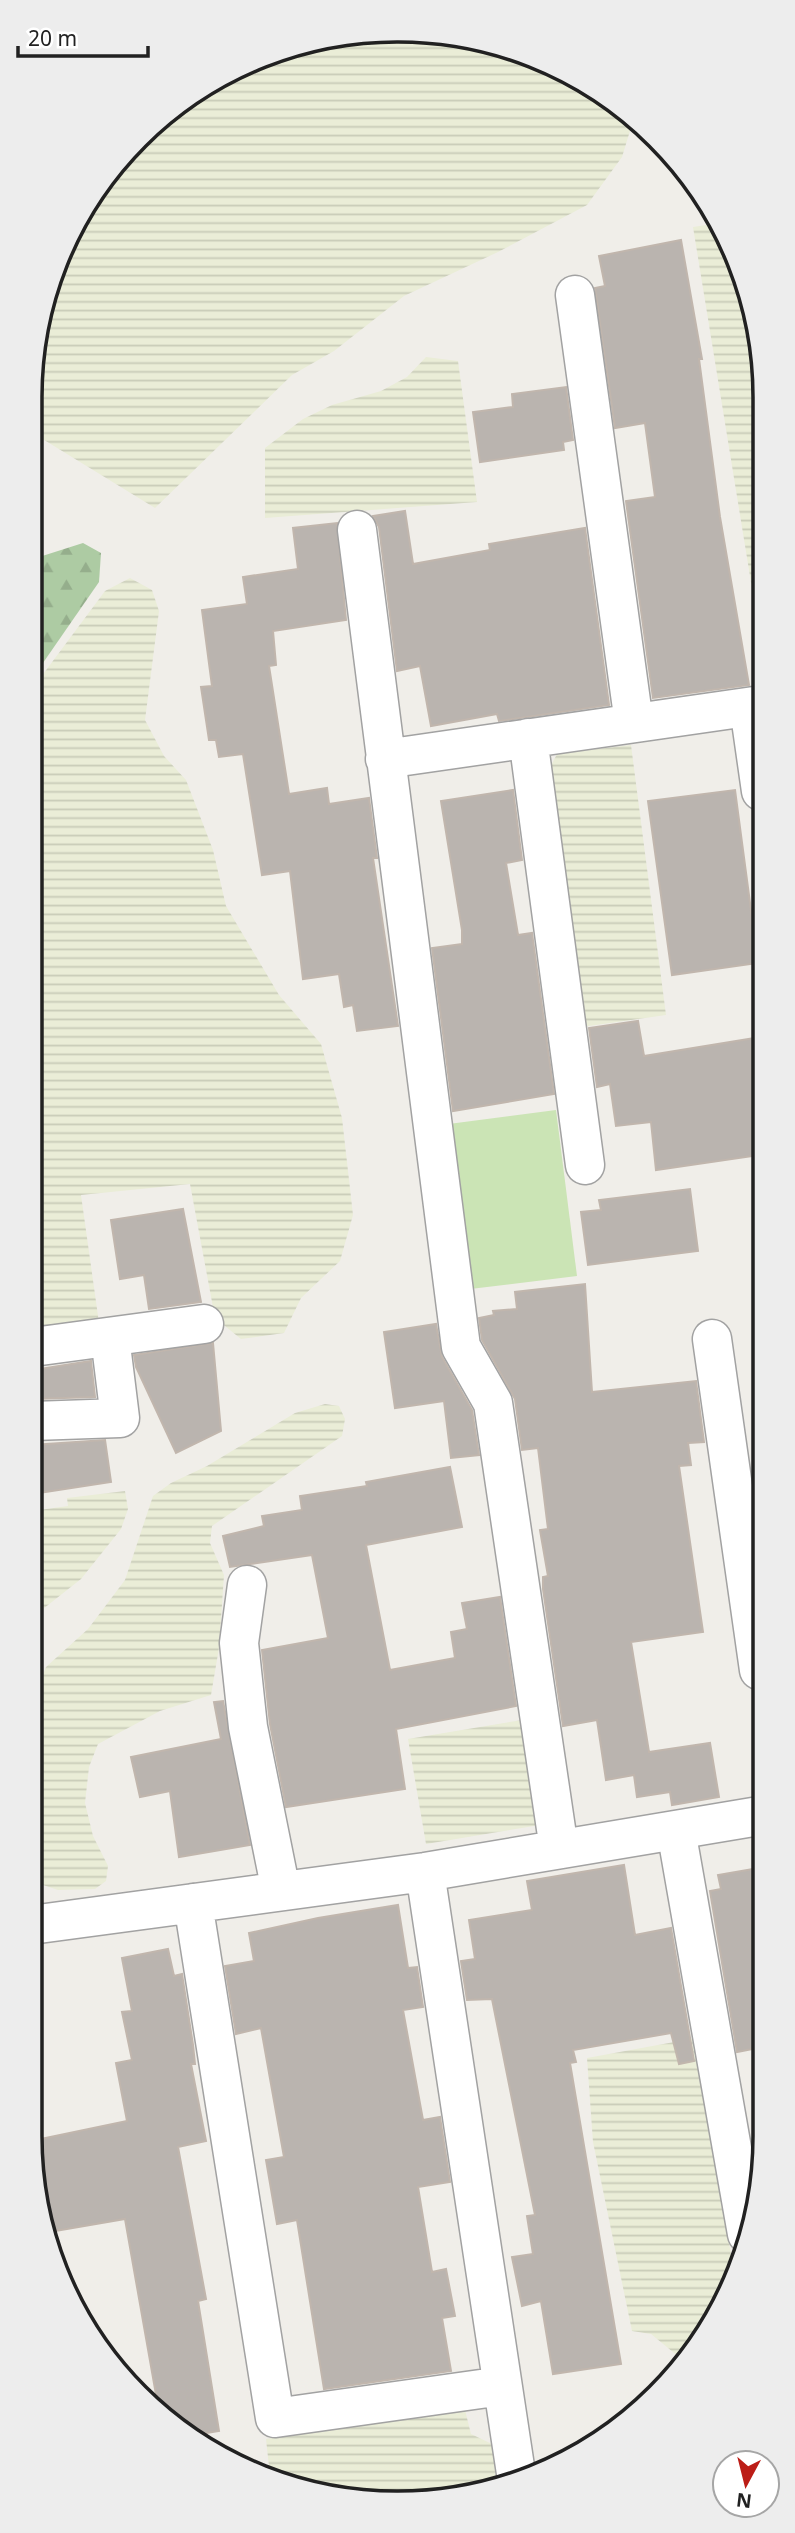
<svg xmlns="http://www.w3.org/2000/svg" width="795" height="2533" font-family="'Noto Sans',sans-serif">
	<defs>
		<pattern id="farmland-rules" width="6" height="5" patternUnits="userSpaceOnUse" patternTransform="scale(1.75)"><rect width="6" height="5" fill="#eaedd7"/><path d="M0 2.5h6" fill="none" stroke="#c8cbb8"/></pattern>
		<pattern id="forest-firs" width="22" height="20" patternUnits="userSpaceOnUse" patternTransform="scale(1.75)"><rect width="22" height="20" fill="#adcba3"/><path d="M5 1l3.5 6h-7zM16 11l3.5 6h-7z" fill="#95ae8c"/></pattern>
	</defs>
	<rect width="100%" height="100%" fill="#f0eee9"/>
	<!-- farmland -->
	<path fill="url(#farmland-rules)" d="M 326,37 L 470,37 L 582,79 L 633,121 L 622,157 L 587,205 L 498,252 L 404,296 L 334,351 L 292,375 L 155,508 L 36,435 L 37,325 L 92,193 L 194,92 Z
		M 719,223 L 728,235 L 762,349 L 761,618 L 757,619 L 693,227 Z
		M 426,357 L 458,361 L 477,502 L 265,518 L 265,448 L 303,419 L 332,405 L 381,391 L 407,377 Z
		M 130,578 L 152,590 L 159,611 L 145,720 L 164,756 L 186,780 L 213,850 L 226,906 L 279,995 L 321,1044 L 342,1118 L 353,1215 L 340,1261 L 301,1298 L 284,1333 L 241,1339 L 215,1318 L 190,1184 L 81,1195 L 99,1323 L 33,1333 L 35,685 L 105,591 Z
		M 631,745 L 666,1015 L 575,1028 L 543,781 L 557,754 Z
		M 325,1404 L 339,1406 L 345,1419 L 342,1436 L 212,1526 L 210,1543 L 224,1575 L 219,1648 L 211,1695 L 160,1711 L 98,1744 L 89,1767 L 85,1803 L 93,1836 L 108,1866 L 106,1881 L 95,1889 L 58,1890 L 34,1882 L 31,1879 L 31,1704 L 46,1667 L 88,1629 L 125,1580 L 153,1496 L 171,1483 L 207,1466 L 295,1413 Z
		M 125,1491 L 128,1509 L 121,1529 L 81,1579 L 43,1609 L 32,1612 L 32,1511 L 68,1506 L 67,1498 Z
		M 522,1720 L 540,1825 L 426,1844 L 408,1739 Z
		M 696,2038 L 733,2267 L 703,2339 L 685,2358 L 679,2357 L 651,2334 L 632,2331 L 593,2142 L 587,2058 Z
		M 464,2406 L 471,2434 L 492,2444 L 497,2489 L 492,2491 L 350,2500 L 270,2476 L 266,2439 Z"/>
	<!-- grass -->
	<path fill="#cbe4b5" d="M 556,1110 L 577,1276 L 462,1290 L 441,1125 Z"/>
	<!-- forest -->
	<path fill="url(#forest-firs)" d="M 83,543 L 101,553 L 99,582 L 36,673 L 36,558 Z"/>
	<!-- building -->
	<path fill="#bab4af" stroke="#c1b6ad" stroke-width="2" d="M 681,240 L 702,359 L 699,359 L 720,517 L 749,685 L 653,698 L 626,501 L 655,497 L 645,423 L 615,428 L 595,288 L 605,286 L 599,256 Z
		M 566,387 L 573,440 L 563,442 L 564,450 L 480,462 L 473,412 L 513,407 L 512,394 Z
		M 405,511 L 413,564 L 490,550 L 489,544 L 585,528 L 609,705 L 499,721 L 497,714 L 431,726 L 420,666 L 397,671 L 379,527 L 373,516 Z
		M 337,523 L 346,620 L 273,631 L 276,665 L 269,666 L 289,794 L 327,788 L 329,804 L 369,798 L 377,858 L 373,858 L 398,1026 L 357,1031 L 353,1005 L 344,1007 L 339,974 L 303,979 L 290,871 L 262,875 L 243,754 L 219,757 L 216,740 L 209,740 L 201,687 L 212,686 L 202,610 L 247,604 L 243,577 L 298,569 L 293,528 Z
		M 513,790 L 522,860 L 506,863 L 518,935 L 532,933 L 554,1094 L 453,1111 L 432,948 L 462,944 L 462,930 L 441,801 Z
		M 735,790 L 758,963 L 672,975 L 648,801 Z
		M 638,1021 L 644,1056 L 761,1037 L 760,1155 L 656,1170 L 651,1122 L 616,1126 L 610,1084 L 597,1087 L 589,1028 Z
		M 690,1189 L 698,1251 L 588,1265 L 581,1212 L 601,1210 L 599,1200 Z
		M 183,1209 L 201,1302 L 149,1309 L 144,1275 L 120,1279 L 111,1220 Z
		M 585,1284 L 592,1392 L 696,1381 L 704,1442 L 688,1443 L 691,1465 L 679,1466 L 703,1632 L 631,1642 L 649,1752 L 710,1743 L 719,1797 L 672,1805 L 670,1792 L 637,1797 L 634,1775 L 606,1780 L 597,1720 L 563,1726 L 543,1589 L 543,1577 L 548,1576 L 540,1530 L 548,1529 L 538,1448 L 522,1450 L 515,1399 L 482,1340 L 479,1318 L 494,1315 L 493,1311 L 517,1309 L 515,1292 Z
		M 436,1324 L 442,1357 L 472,1410 L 479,1455 L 451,1458 L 444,1401 L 395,1408 L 384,1332 Z
		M 213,1343 L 221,1431 L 176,1453 L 136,1367 L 134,1355 Z
		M 91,1361 L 95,1397 L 33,1399 L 33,1370 Z
		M 105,1440 L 111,1482 L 32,1494 L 32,1445 Z
		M 450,1467 L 462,1527 L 366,1545 L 390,1670 L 455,1658 L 451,1632 L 467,1629 L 462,1603 L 500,1597 L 516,1706 L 396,1729 L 405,1789 L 286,1807 L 270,1724 L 262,1650 L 328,1638 L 312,1555 L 230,1567 L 223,1536 L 264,1526 L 262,1516 L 302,1510 L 300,1496 L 367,1486 L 366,1482 Z
		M 223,1701 L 250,1845 L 179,1857 L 170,1791 L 140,1797 L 131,1757 L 221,1739 L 214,1702 Z
		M 624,1865 L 635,1935 L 671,1928 L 694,2061 L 679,2064 L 671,2033 L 573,2050 L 576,2062 L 570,2063 L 621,2364 L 553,2374 L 541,2301 L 522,2306 L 512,2257 L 533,2254 L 527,2216 L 535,2215 L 492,1999 L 467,2000 L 461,1961 L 475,1959 L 469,1920 L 532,1910 L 527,1881 Z
		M 759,1868 L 758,2048 L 737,2052 L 710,1891 L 721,1889 L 718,1875 Z
		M 398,1905 L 408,1968 L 417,1967 L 423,2007 L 403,2010 L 423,2120 L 440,2117 L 450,2182 L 418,2187 L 432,2272 L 446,2269 L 455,2316 L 442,2318 L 451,2371 L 324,2389 L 297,2220 L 277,2224 L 266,2160 L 284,2157 L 261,2028 L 236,2034 L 225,1966 L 254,1961 L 249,1933 L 318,1918 Z
		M 168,1949 L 174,1976 L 182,1974 L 193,2045 L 195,2064 L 191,2064 L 206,2141 L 178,2147 L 206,2299 L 198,2301 L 219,2431 L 195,2435 L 158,2406 L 125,2219 L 49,2232 L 31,2141 L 127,2121 L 116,2063 L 132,2060 L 122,2012 L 132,2011 L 122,1958 Z"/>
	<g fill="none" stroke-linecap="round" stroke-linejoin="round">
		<defs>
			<path id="street" d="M 575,295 L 634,723
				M 357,530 L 461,1347 L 493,1403 L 559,1849
				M 749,707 L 761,791
				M 528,738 L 585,1165
				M 385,759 L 761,705
				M 712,1339 L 759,1670
				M 33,1347 L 204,1324
				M 33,1421 L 120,1418 L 110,1337
				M 247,1585 L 239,1643 L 248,1727 L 281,1891
				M 676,1830 L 747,2234
				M 425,1872 L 517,2480
				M 193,1903 L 275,2418 L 502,2386
				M 31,1925 L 425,1872 L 759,1816"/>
		</defs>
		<!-- street casing -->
		<use href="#street" stroke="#a2a2a2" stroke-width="41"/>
		<!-- street -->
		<use href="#street" stroke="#fff" stroke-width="38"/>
	</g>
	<!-- crop -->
	<path d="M0 0H795V2533H0ZM397 42H398A355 355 0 0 1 753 397V2136A355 355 0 0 1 398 2491H397A355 355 0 0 1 42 2136V397A355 355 0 0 1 397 42Z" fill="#ededed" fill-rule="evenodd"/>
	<path fill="none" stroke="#212121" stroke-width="3.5" d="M397 42H398A355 355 0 0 1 753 397V2136A355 355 0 0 1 398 2491H397A355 355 0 0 1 42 2136V397A355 355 0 0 1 397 42Z"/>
	<!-- north arrow -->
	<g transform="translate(746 2484) rotate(187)"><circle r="33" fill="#ffffff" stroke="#a6a6a6" stroke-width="2"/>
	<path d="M0-5L12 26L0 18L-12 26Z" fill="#bc1d17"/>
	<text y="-10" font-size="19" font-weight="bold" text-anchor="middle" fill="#212121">N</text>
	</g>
	<!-- scale -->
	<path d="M18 46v10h130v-10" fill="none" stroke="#212121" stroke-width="3.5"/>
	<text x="28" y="46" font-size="21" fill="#212121" stroke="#ffffff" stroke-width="5" paint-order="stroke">20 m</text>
</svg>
